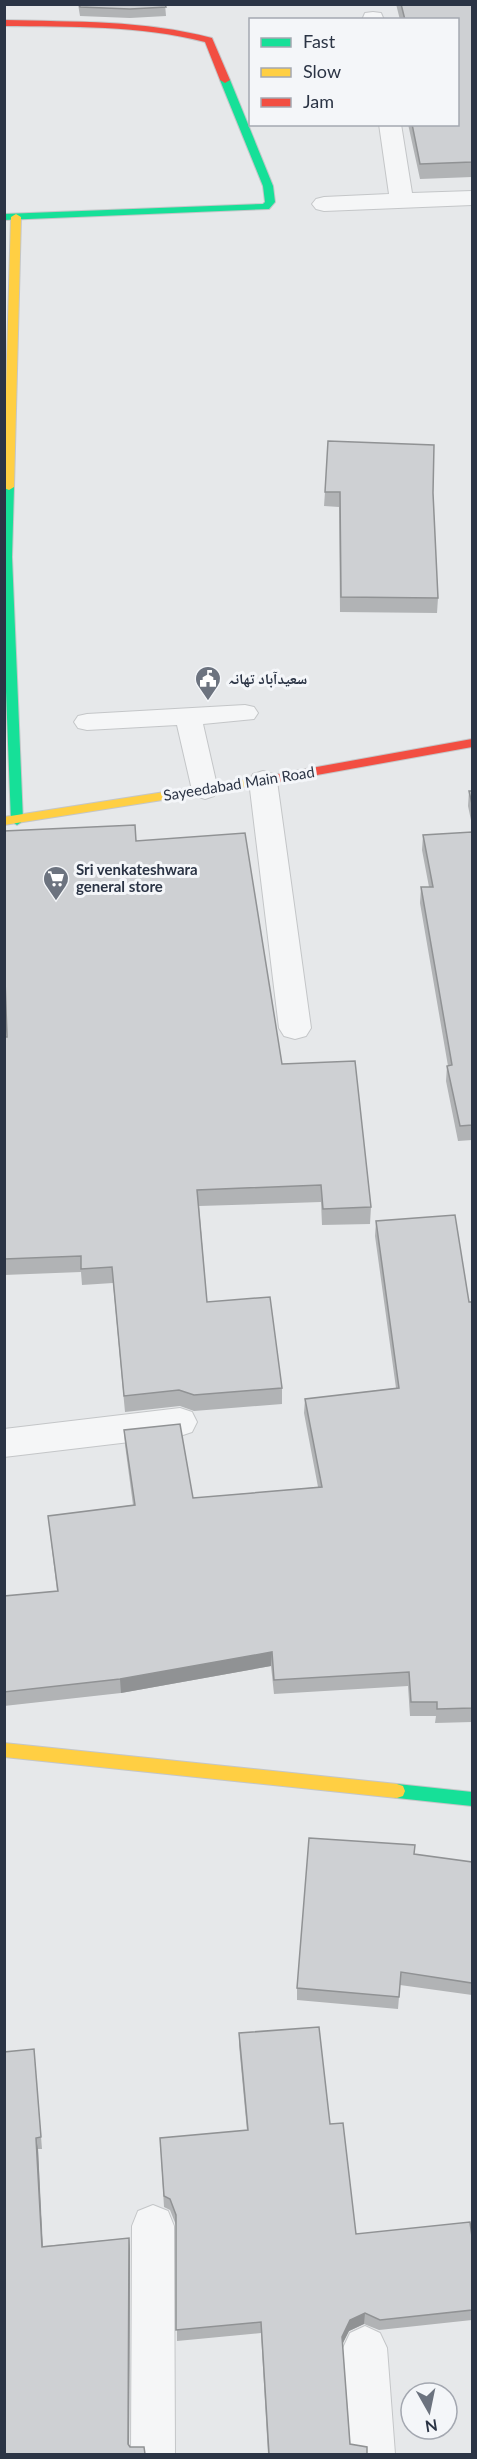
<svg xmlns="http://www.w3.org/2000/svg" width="477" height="2459" font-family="Lato,'Noto Naskh Arabic',sans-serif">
	<rect width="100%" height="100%" fill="#e6e8ea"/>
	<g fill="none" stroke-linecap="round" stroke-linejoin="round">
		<defs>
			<path id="lane" d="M 245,705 L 254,707 L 258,713 L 254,719 L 203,724 L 218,790 L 214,796 L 205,799 L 196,796 L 192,790 L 177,725 L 87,730 L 78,728 L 74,722 L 78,716 L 87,714 Z"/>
			<path id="street" d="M 373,12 L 381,13 L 384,20 L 362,20 L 365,13 Z
				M 379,124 L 401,124 L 412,193 L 472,191 L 472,205 L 324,211 L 316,209 L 312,204 L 316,199 L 324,197 L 389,194 Z
				M 263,771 L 273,774 L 277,781 L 311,1028 L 306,1036 L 295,1039 L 284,1036 L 279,1028 L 249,781 L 253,774 Z
				M 180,1408 L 192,1412 L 197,1422 L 192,1432 L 180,1436 L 4,1457 L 4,1429 Z
				M 153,2205 L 168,2211 L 174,2226 L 175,2454 L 131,2454 L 132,2226 L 138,2211 Z
				M 365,2326 L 380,2333 L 387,2348 L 395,2454 L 351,2454 L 343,2348 L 350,2333 Z"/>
			<path id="fast" d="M 225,77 L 230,80 L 273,186 L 275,202 L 269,209 L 4,220 L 4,214 L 263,204 L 265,202 L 263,186 L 220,80 Z
				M 9,484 L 14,487 L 12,557 L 23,821 L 17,825 L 11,821 L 4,639 L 4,486 Z
				M 397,1784 L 472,1792 L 472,1806 L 397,1798 L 391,1796 L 389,1791 L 391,1786 Z"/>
			<path id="slow" d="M 16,214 L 21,217 L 14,487 L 9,490 L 4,488 L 4,458 L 11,217 Z
				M 267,776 L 273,780 L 271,783 L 4,825 L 4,817 Z
				M 4,1743 L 397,1784 L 403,1786 L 405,1791 L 403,1796 L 397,1798 L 4,1757 Z"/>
			<path id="jam" d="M 4,20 C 75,22 144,20 212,38 L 230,80 L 225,83 L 220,80 L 205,42 C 139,25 72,27 4,26 Z
				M 472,739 L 472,747 L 267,784 L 261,780 L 267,776 Z"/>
		</defs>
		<!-- lane casing -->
		<use href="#lane" stroke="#c4c6c8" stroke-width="2"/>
		<!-- street casing -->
		<use href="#street" stroke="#c4c6c8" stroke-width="2"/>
		<!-- fast casing -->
		<use href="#fast" stroke="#c4c6c8" stroke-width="2"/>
		<!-- slow casing -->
		<use href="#slow" stroke="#c4c6c8" stroke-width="2"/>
		<!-- jam casing -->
		<use href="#jam" stroke="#c4c6c8" stroke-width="2"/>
		<!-- lane -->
		<use href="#lane" fill="#f5f6f7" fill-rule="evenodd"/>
		<!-- street -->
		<use href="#street" fill="#f5f6f7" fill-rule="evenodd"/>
		<!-- fast -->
		<use href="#fast" fill="#16e098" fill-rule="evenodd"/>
		<!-- slow -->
		<use href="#slow" fill="#ffcf43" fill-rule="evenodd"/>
		<!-- jam -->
		<use href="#jam" fill="#f24e42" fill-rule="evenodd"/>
	</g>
	<!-- wall -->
	<path fill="#b1b3b5" d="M 78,4 L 165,4 L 166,16 L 130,18 L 80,16 Z
		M 396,4 L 472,4 L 472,177 L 420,179 L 408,124 L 458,124 L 458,20 L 400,20 Z
		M 325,492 L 433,493 L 438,598 L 437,613 L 340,612 L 339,507 L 324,506 Z
		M 469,791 L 472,791 L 472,825 L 468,806 Z
		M 472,832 L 472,1140 L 458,1141 L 446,1081 L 447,1066 L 448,1066 L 420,903 L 421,887 L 429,887 L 422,850 L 423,835 Z
		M 136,841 L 282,1064 L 371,1207 L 370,1224 L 322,1225 L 321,1202 L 199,1206 L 207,1302 L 282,1388 L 282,1404 L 194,1411 L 180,1406 L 125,1412 L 113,1283 L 82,1285 L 81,1272 L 4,1275 L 4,1037 L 7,1037 Z
		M 376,1221 L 469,1302 L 472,1302 L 472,1722 L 435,1723 L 436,1716 L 410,1716 L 408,1686 L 274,1694 L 271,1666 L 121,1693 L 4,1706 L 4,1596 L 57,1591 L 48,1516 L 133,1505 L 125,1445 L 124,1430 L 193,1498 L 318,1487 L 304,1413 L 305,1399 L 396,1388 L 375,1236 Z
		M 414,1854 L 472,1862 L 472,1995 L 400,1985 L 398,2009 L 297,2000 L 297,1988 Z
		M 239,2033 L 330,2124 L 356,2234 L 472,2237 L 472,2320 L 379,2330 L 364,2324 L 349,2331 L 342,2344 L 350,2444 L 367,2454 L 268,2454 L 261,2333 L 177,2341 L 176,2225 L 170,2210 L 164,2207 L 160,2138 L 247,2131 L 239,2045 Z
		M 34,2049 L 42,2149 L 38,2149 L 43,2246 L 129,2238 L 130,2249 L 129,2445 L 130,2447 L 4,2454 Z"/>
	<!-- shaded-wall -->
	<path fill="#909294" d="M 272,1652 L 271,1666 L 121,1693 L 120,1679 Z
		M 36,2138 L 38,2149 L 43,2257 L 42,2247 Z
		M 129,2238 L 130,2249 L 129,2454 L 128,2444 Z
		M 365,2313 L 364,2324 L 349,2331 L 341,2347 L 342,2337 L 350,2320 Z"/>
	<!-- building -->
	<path fill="#ced0d3" stroke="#909294" stroke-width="1.5" d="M 79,4 L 165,4 L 166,7 L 130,9 L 80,7 Z
		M 401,4 L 472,4 L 472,162 L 420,164 L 412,124 L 458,124 L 458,20 L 405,20 Z
		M 328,441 L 434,445 L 433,493 L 438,598 L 341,597 L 340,492 L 325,492 Z
		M 469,791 L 472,791 L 472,804 Z
		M 135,825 L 136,841 L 245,833 L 282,1064 L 355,1061 L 371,1207 L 323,1209 L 321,1185 L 197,1190 L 207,1302 L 270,1297 L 282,1388 L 194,1395 L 179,1390 L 124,1396 L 112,1267 L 81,1269 L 81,1256 L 4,1259 L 4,1037 L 7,1037 L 4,950 L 4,831 Z
		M 472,832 L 472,1125 L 460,1126 L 447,1066 L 452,1065 L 421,887 L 433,887 L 423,835 Z
		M 455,1215 L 469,1302 L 472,1302 L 472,1708 L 437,1709 L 437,1702 L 411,1702 L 409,1672 L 274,1680 L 272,1652 L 120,1679 L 4,1692 L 4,1596 L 58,1591 L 48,1516 L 135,1505 L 124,1430 L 180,1424 L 193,1498 L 322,1487 L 305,1399 L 399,1388 L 376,1221 Z
		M 309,1838 L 415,1845 L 414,1854 L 472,1862 L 472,1983 L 401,1972 L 399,1997 L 297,1988 Z
		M 319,2027 L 330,2124 L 343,2123 L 356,2234 L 470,2222 L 472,2237 L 472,2310 L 380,2320 L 365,2313 L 350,2320 L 342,2337 L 350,2444 L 367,2447 L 367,2454 L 269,2454 L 261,2322 L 176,2330 L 176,2215 L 170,2199 L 164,2196 L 160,2138 L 248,2130 L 239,2033 Z
		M 34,2049 L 41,2137 L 36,2138 L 42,2247 L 129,2238 L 128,2444 L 130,2447 L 144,2447 L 145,2454 L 4,2454 L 4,2052 Z"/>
	<!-- icons -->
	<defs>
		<symbol id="civic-pin" viewBox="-11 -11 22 30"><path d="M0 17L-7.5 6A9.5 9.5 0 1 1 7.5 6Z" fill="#6c737f" stroke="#f4f6f9"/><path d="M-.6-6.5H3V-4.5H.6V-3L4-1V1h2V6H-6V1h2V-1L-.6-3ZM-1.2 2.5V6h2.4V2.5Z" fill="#fff"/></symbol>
		<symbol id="supermarket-pin" viewBox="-11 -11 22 30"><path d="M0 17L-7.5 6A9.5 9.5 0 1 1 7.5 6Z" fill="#6c737f" stroke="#f4f6f9"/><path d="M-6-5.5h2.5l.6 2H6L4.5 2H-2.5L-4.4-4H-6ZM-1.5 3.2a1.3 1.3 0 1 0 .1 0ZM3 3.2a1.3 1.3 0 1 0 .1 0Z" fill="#fff"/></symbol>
	</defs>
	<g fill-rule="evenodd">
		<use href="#civic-pin" x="193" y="664" width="30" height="40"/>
		<use href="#supermarket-pin" x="41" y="864" width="30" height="40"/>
	</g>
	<g text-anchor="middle" stroke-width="6" stroke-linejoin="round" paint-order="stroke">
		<!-- poi labels -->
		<g font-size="15" font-weight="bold" fill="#2b3445" stroke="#f4f6f9" text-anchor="start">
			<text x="228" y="684">سعیدآباد تھانہ</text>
			<text x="76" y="875">Sri venkateshwara<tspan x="76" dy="17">general store</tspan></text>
		</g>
		<!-- street labels -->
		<g font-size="15" fill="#2b3445" stroke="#f4f6f9">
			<text transform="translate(239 784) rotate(-9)" y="5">Sayeedabad Main Road</text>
		</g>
	</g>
	<!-- border -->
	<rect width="477" height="2459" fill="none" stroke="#2b3445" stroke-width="12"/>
	<!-- legend -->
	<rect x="249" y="18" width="210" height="108" fill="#f4f6f9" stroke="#a4a8b1" stroke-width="1.5"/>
	<rect x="261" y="38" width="30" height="9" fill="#16e098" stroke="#a4a8b1" stroke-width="1.5"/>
	<text x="303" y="48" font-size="18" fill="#2b3445">Fast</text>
	<rect x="261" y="68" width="30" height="9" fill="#ffcf43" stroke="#a4a8b1" stroke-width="1.5"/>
	<text x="303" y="78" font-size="18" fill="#2b3445">Slow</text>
	<rect x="261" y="98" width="30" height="9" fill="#f24e42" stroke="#a4a8b1" stroke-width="1.5"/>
	<text x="303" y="108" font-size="18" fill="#2b3445">Jam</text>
	<!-- north arrow -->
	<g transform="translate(429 2411) rotate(171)"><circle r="28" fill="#f4f6f9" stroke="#a4a8b1" stroke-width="1.5"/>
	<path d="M0-4.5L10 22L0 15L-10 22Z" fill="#6c737f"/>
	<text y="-9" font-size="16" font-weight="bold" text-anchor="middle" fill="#2b3445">N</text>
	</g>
</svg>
